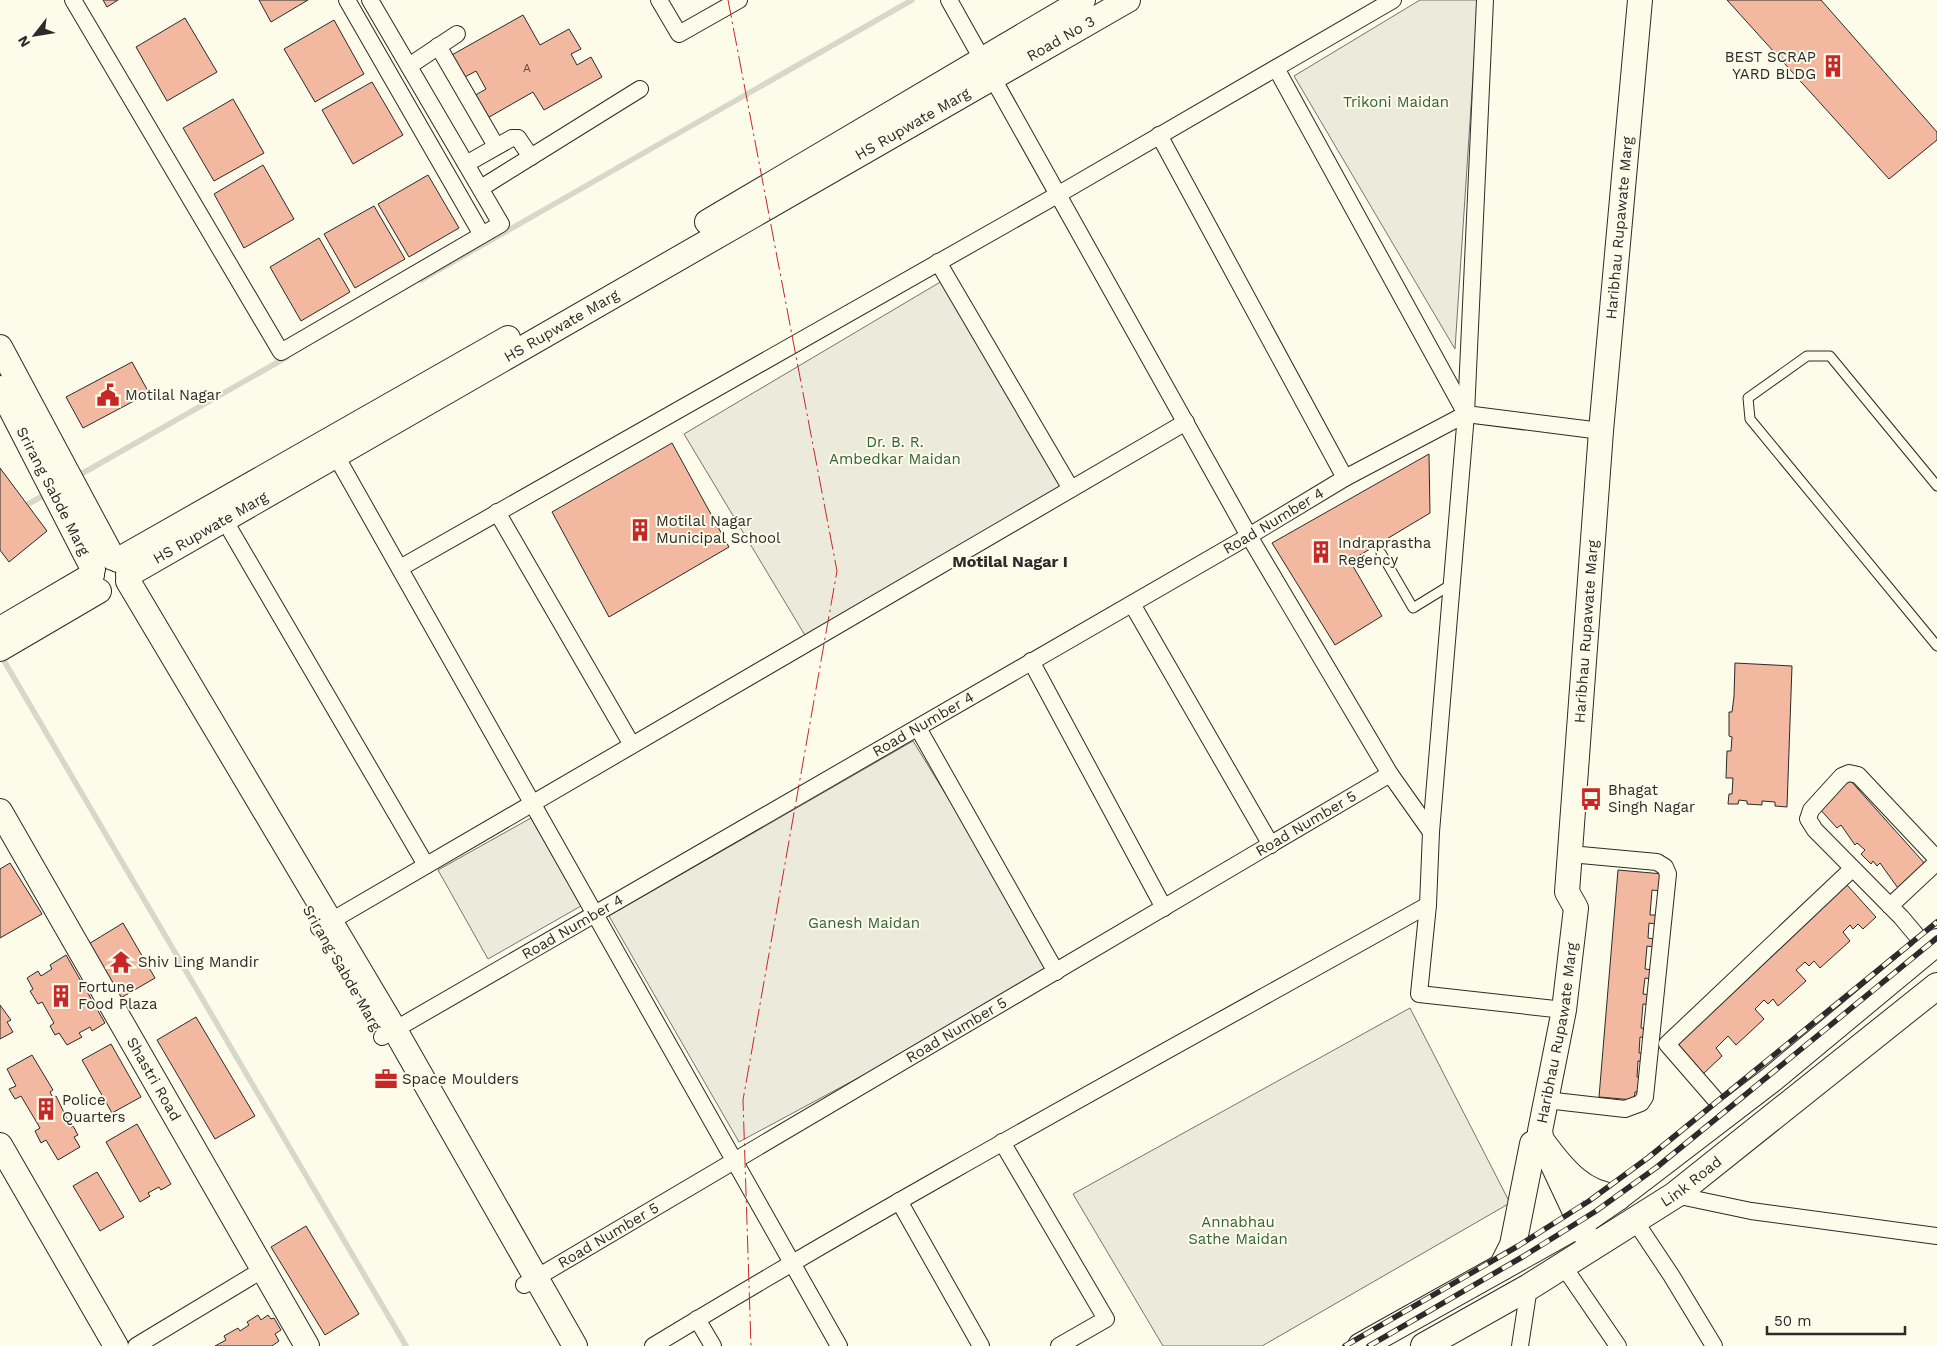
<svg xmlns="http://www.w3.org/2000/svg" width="1937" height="1346" font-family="'Work Sans',sans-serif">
	<rect width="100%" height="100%" fill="#fdfbea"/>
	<!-- green -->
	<path fill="#ecebdb" stroke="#74746e" d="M 1420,0 L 1478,0 L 1455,349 L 1294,76 Z
		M 942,281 L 1066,492 L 809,642 L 684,434 Z
		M 913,741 L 1055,972 L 739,1142 L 609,916 Z
		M 531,818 L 581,906 L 488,959 L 438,870 Z
		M 1410,1008 L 1510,1203 L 1262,1346 L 1163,1346 L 1073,1194 Z"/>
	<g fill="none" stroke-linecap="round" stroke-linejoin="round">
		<!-- stream -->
		<path stroke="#d8d7c9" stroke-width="5.5" d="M 421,280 L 912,0
			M 76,477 L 287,357
			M 21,508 L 48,493
			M 0,654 L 406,1346"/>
	</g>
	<!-- building -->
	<path fill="#f2b8a0" stroke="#2b2b2b" d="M 103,0 L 118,0 L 107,7 Z
		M 259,0 L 308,0 L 271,22 Z
		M 1727,0 L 1821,0 L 1937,132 L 1937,140 L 1889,179 Z
		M 523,15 L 540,45 L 569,29 L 581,49 L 571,54 L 577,65 L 591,57 L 602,77 L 544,110 L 533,92 L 484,120 L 472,97 L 486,89 L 476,71 L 463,78 L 450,56 Z
		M 185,18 L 217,72 L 167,101 L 136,47 Z
		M 334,20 L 364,74 L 315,102 L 284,49 Z
		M 372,82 L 403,135 L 353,164 L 322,110 Z
		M 233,99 L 264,153 L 214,181 L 183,128 Z
		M 263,165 L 294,219 L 244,248 L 214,194 Z
		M 428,175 L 459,228 L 409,257 L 378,204 Z
		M 374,206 L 405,259 L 355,288 L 324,234 Z
		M 319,238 L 350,292 L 301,321 L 270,267 Z
		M 132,362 L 149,393 L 83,428 L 66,397 Z
		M 672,443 L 729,547 L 609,617 L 552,512 Z
		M 1429,454 L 1430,513 L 1350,561 L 1382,616 L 1335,645 L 1272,543 Z
		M 0,468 L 47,531 L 9,562 L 0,550 Z
		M 1735,663 L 1792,666 L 1787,807 L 1775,806 L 1775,802 L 1762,801 L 1762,805 L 1747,804 L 1747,801 L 1739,800 L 1738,804 L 1728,804 L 1729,794 L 1732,794 L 1733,778 L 1726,778 L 1727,751 L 1731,751 L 1732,737 L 1729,736 L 1729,712 L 1732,712 L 1734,696 Z
		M 1849,779 L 1927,866 L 1900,891 L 1880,863 L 1877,866 L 1873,861 L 1871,864 L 1861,854 L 1865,850 L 1857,843 L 1855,845 L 1841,825 L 1837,828 L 1818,807 Z
		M 10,863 L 42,914 L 0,938 L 0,869 Z
		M 1618,870 L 1663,874 L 1661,891 L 1652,890 L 1650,915 L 1656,915 L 1655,924 L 1649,923 L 1648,938 L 1655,939 L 1654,947 L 1647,946 L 1645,969 L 1652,970 L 1652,979 L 1645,978 L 1643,994 L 1653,995 L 1652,1005 L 1643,1004 L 1641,1028 L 1652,1029 L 1651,1038 L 1640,1037 L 1639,1053 L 1645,1053 L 1644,1062 L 1638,1061 L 1637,1077 L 1643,1078 L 1642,1092 L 1635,1092 L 1634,1100 L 1599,1097 Z
		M 1847,885 L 1876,917 L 1863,929 L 1858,924 L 1853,929 L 1850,925 L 1843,932 L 1850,941 L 1820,968 L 1814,961 L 1809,966 L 1805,962 L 1796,970 L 1806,981 L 1778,1006 L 1773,999 L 1768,1004 L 1764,1000 L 1755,1009 L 1764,1019 L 1736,1045 L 1728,1036 L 1716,1048 L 1722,1056 L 1703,1074 L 1674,1042 Z
		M 123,923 L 155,978 L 119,999 L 87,945 Z
		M 66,955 L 105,1023 L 92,1031 L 90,1027 L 79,1033 L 82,1037 L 67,1045 L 59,1033 L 55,1035 L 50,1026 L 54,1023 L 42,1002 L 38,1004 L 30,991 L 33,989 L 27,978 L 38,971 L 41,976 L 52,969 L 50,965 Z
		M 0,1005 L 11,1020 L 7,1022 L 13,1032 L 0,1039 Z
		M 196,1017 L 255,1116 L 215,1139 L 157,1040 Z
		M 111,1044 L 141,1097 L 112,1113 L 82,1060 Z
		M 32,1055 L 53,1090 L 50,1092 L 53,1098 L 56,1096 L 71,1127 L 73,1126 L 78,1135 L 74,1137 L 80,1147 L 58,1160 L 46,1140 L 41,1143 L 35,1131 L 40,1128 L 21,1096 L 15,1099 L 9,1089 L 16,1086 L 7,1069 Z
		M 137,1124 L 171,1184 L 161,1190 L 159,1187 L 148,1193 L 150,1196 L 140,1202 L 106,1142 Z
		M 97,1172 L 124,1217 L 100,1231 L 73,1186 Z
		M 306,1226 L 359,1314 L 325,1335 L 271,1247 Z
		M 258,1315 L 261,1320 L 268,1315 L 271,1319 L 274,1318 L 281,1330 L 275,1334 L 279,1341 L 272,1346 L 215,1346 L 226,1340 L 224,1336 L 238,1328 L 240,1331 L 249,1325 L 247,1322 Z"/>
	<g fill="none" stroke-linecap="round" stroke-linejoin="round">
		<defs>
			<path id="lane" d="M 1937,486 L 1830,356 L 1807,356 L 1748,398 L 1750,419 L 1937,646
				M 1381,553 L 1413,608 L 1452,584"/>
			<g id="street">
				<path d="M 73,0 L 281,352 L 501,224 L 370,0"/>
				<path d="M 347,0 L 482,235"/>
				<path d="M 659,0 L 679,34 L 739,0"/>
				<path d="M 949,0 L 1249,536 L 1390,774 L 1431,832"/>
				<path d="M 1485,0 L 1466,414 L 1431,832 L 1428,905 L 1419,994 L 1564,1010"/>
				<path d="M 438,46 L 496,146"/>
				<path d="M 409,66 L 457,34"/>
				<path d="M 1276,68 L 1466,414"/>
				<path d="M 1159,135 L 1345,478"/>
				<path d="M 466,164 L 512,138 L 518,138 L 531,157"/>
				<path d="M 481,188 L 640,89"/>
				<path d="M 938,262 L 1071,489"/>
				<path d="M 1466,414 L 1601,431"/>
				<path d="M 331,447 L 839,1346"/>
				<path d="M 497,512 L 632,745"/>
				<path d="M 225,521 L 426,865"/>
				<path d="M 400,568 L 1059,194 L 1393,0"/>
				<path d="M 1132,604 L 1271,845"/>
				<path d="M 1031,661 L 1164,908"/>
				<path d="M 918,728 L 1056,972"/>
				<path d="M 1890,906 L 1937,862"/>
				<path d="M 319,928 L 1186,422"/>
				<path d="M 1928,949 L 1901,917 L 1815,830 L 1808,819 L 1811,810 L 1842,776 L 1849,773 L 1858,775 L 1937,859"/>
				<path id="s1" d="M 382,1037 L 1249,536 L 1345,478 L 1466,414"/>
				<path d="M 1546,1100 L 1625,1109 L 1641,1103 L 1645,1097 L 1668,874 L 1665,867 L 1657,862 L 1570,854"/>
				<path d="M 1727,1113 L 1667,1044 L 1852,869"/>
				<path d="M 1002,1142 L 1106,1319 L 1059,1346"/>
				<path d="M 1675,1195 L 1751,1211 L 1937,1236"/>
				<path d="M 899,1201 L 981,1346"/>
				<path d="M 1635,1221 L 1671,1275 L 1714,1346"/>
				<path d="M 1564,1267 L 1618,1346"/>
				<path id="s2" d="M 524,1285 L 1390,774"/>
				<path d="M 697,1319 L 713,1346"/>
				<path d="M 136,1346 L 262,1270"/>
				<path d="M 653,1346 C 907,1192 1169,1050 1428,905"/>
				<path d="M 1520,1346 L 1529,1287"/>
			</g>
			<g id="secondary">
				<path d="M 707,222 L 1083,0"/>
				<path d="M 0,347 L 113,558"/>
				<path id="s3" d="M 0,388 L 93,569"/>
				<path d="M 118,560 L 508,338"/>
				<path id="s4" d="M 128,575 L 1128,0"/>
				<path d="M 128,581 L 395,1030 L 575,1346"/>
				<path d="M 0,629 L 92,575"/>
				<path d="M 0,649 L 99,591"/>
				<path id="s5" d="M 0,811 L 307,1346"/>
				<path d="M 0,1145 L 116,1346"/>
				<path id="s6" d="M 1588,1240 L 1542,1142 L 1540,1131 L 1564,1010 L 1576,908 L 1567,892 L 1601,431 L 1640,0"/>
			</g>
			<g id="primary">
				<path d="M 1542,1142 C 1561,1168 1583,1196 1618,1197"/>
				<path d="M 1502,1267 L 1513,1245 L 1533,1144"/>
				<path d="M 1361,1346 L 1579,1224 L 1618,1197 L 1772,1079 L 1937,942"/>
				<path id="s7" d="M 1424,1346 L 1529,1287 L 1675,1195 L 1937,986"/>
			</g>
		</defs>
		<!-- lane casing -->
		<use href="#lane" stroke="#2b2b2b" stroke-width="11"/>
		<!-- street casing -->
		<use href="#street" stroke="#2b2b2b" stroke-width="18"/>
		<!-- secondary casing -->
		<use href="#secondary" stroke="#2b2b2b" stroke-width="26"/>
		<!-- primary casing -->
		<use href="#primary" stroke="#2b2b2b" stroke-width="28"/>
		<!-- lane -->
		<use href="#lane" stroke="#fdfbea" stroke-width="9"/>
		<!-- street -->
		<use href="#street" stroke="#fdfbea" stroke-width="16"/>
		<!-- secondary -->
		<use href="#secondary" stroke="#fdfbea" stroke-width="24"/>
		<!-- primary -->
		<use href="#primary" stroke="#fdfbea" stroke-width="26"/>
		<defs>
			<path id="rail" d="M 1345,1346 L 1518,1246 L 1589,1201 L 1649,1157 L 1937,922
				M 1369,1346 L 1524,1256 L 1596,1211 L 1657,1167 L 1937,938"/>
		</defs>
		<!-- rail casing -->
		<use href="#rail" stroke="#2b2b2b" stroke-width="5.5"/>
		<!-- rail -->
		<use href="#rail" stroke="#fdfbea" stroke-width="4" stroke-dasharray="11" stroke-linecap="butt"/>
		<!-- power -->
		<path stroke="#c62828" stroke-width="1" stroke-dasharray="18 4 2.5 4" stroke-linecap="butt" d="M 728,0 L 837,571 L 743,1100 L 751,1346"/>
	</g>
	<!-- icons -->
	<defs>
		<symbol id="building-bare" viewBox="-9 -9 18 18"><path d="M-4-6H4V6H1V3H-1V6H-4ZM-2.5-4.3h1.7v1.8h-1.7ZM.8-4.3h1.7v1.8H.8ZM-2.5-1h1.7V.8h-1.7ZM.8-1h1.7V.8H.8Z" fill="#c62828" stroke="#fdfbea" stroke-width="2.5" paint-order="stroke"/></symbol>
		<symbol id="civic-bare" viewBox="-9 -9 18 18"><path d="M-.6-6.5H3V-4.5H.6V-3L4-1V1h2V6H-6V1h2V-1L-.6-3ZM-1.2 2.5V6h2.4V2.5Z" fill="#c62828" stroke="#fdfbea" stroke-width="2.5" paint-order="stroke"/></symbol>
		<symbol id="bus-bare" viewBox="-9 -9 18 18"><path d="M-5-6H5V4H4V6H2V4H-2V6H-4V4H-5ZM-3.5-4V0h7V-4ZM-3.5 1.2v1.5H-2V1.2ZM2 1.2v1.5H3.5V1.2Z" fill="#c62828" stroke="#fdfbea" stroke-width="2.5" paint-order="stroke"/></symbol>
		<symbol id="temple-bare" viewBox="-9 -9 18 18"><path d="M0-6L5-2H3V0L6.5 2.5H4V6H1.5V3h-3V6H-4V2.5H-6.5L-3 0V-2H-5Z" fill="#c62828" stroke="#fdfbea" stroke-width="2.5" paint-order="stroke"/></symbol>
		<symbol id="office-bare" viewBox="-9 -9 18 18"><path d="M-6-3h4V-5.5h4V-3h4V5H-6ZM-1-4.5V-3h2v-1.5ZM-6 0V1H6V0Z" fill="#c62828" stroke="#fdfbea" stroke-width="2.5" paint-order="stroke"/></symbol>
	</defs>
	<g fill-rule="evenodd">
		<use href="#building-bare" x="1817" y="50" width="32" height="32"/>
		<use href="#civic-bare" x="92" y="379" width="32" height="32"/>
		<use href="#building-bare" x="624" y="514" width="32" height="32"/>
		<use href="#building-bare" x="1305" y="536" width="32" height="32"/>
		<use href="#bus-bare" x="1575" y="783" width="32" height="32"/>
		<use href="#temple-bare" x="105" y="946" width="32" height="32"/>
		<use href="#building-bare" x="45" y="980" width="32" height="32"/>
		<use href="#office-bare" x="370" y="1063" width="32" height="32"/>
		<use href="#building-bare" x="30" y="1093" width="32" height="32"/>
	</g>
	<g text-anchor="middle" stroke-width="4" stroke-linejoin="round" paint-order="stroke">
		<!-- number labels -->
		<g font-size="12" fill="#5d4e48">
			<text x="527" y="72">A</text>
		</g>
		<!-- street labels -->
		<g font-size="15" fill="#2b2b2b" stroke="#fdfbea">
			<text dy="5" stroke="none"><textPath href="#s4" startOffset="1076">Road No 3</textPath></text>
			<text dy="5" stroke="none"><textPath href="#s4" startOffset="905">HS Rupwate Marg</textPath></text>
			<text dy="5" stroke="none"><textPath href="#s6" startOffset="1030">Haribhau Rupawate Marg</textPath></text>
			<text dy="5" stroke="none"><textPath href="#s4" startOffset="500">HS Rupwate Marg</textPath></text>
			<text dy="5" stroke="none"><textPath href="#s3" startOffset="116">Srirang Sabde Marg</textPath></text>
			<text dy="5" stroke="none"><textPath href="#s1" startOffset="1030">Road Number 4</textPath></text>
			<text dy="5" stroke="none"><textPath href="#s4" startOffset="95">HS Rupwate Marg</textPath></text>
			<text dy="5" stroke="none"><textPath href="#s6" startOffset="625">Haribhau Rupawate Marg</textPath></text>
			<text dy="5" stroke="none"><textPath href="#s1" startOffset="625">Road Number 4</textPath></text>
			<text dy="5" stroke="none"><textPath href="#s2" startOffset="908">Road Number 5</textPath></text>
			<text dy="5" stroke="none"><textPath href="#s1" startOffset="220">Road Number 4</textPath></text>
			<text transform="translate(342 968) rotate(60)" y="5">Srirang Sabde Marg</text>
			<text dy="5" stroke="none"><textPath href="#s2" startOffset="502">Road Number 5</textPath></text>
			<text dy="5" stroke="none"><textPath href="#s6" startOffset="219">Haribhau Rupawate Marg</textPath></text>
			<text dy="5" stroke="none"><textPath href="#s5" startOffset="309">Shastri Road</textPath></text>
			<text dy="5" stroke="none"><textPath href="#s7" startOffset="314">Link Road</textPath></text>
			<text dy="5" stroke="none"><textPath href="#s2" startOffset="98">Road Number 5</textPath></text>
		</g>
		<!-- poi labels -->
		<g font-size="15" fill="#2b2b2b" stroke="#fdfbea" text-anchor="start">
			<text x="1816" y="62" text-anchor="end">BEST SCRAP<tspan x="1816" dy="17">YARD BLDG</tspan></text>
			<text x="125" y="400">Motilal Nagar</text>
			<text x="656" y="526">Motilal Nagar<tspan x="656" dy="17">Municipal School</tspan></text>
			<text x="1338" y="548">Indraprastha<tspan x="1338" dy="17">Regency</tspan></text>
			<text x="1608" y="795">Bhagat<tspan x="1608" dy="17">Singh Nagar</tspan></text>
			<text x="138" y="967">Shiv Ling Mandir</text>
			<text x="78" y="992">Fortune<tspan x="78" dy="17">Food Plaza</tspan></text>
			<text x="402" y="1084">Space Moulders</text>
			<text x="62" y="1105">Police<tspan x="62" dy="17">Quarters</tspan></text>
		</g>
		<!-- park labels -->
		<g font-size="15" fill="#34623c" stroke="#fdfbea">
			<text x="1396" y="107">Trikoni Maidan</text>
			<text x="895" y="447">Dr. B. R.<tspan x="895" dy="17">Ambedkar Maidan</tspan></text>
			<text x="864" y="928">Ganesh Maidan</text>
			<text x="1238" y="1227">Annabhau<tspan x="1238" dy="17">Sathe Maidan</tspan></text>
		</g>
		<!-- neighbourhood labels -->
		<g font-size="16" font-weight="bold" fill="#2b2b2b" stroke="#fdfbea">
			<text x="1010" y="567">Motilal Nagar I</text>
		</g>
	</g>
	<!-- north arrow -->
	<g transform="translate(35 35) rotate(239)" stroke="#fdfbea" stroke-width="4" paint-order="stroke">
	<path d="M0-4L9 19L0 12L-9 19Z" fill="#2b2b2b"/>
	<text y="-8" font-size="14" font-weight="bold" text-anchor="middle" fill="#2b2b2b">N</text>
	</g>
	<!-- scale -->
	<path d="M1767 1326v8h138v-8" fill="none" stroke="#2b2b2b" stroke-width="2.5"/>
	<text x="1774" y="1326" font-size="15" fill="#2b2b2b" stroke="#fdfbea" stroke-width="4" paint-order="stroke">50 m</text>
</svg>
